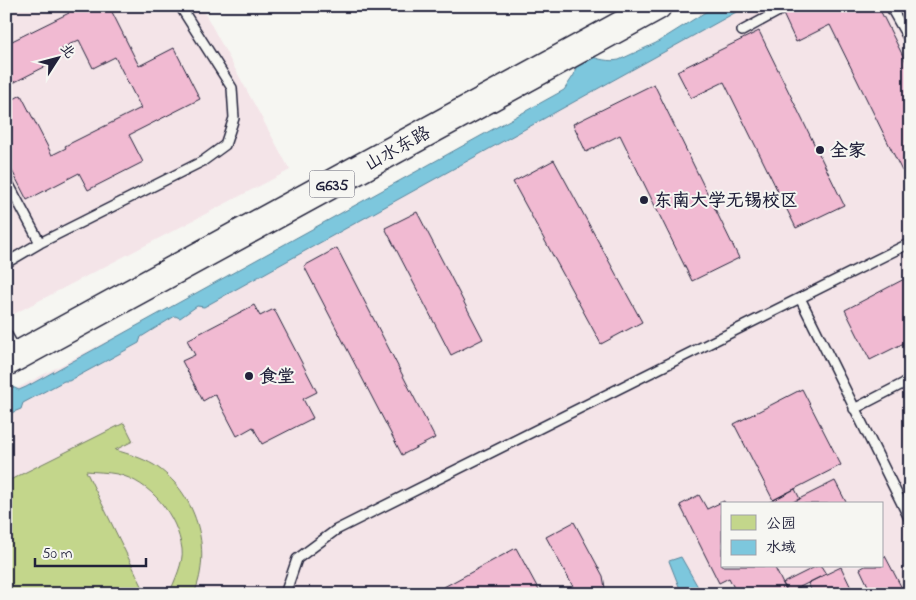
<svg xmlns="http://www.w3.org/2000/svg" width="916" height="600" font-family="'Indie Flower','LXGW WenKai TC',sans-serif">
	<rect width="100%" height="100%" fill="#f6f6f2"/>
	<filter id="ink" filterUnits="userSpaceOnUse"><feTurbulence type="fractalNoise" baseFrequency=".02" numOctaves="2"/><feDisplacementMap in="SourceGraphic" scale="10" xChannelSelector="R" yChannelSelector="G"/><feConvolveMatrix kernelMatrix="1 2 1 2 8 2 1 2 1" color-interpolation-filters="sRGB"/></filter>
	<g filter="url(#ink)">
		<!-- built -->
		<path fill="#f4e4e8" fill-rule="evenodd" d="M 6,6 L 201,6 L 290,170 L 6,318 Z
			M 748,6 L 910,6 L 910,594 L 6,594 L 6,394 ZM 722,504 L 882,504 L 882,566 L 722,566 Z"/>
		<!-- green -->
		<path fill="#c3d68b" stroke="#727c63" d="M 124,423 L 133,441 L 115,450 C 129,454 142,458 154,465 C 196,492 213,549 194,594 L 169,594 C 174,582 184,562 182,549 C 177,515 151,482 117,474 C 107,472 96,472 86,471 L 146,594 L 6,594 L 6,482 Z"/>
		<!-- water -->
		<path fill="#7dc7dd" stroke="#59859c" d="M 715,6 L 747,6 L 204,307 L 197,306 L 180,318 L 175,316 L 141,337 L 139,343 L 69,381 L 64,381 L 23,403 L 21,409 L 6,415 L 6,384 L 19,390 L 26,387 L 564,90 L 574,75 L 577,63 L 589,56 C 599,59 608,62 619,60 L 656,43 Z
			M 681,557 L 702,594 L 682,594 L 669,561 Z"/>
		<!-- building -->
		<path fill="#f1bad2" stroke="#22223b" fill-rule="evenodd" d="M 65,6 L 109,6 L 139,66 L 174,48 L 200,99 L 129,135 L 143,162 L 88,190 L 79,173 L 27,200 L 6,159 L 6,44 L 69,13 ZM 79,40 L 93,68 L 115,57 L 141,108 L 65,146 L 66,148 L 52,155 L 21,95 L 14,99 L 7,86 L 66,56 L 62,48 Z
			M 800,6 L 878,6 L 910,70 L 910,167 L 902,171 L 830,25 L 796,42 L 783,14 Z
			M 759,31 L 844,205 L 796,228 L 724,82 L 691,98 L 677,71 Z
			M 654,84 L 739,258 L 692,281 L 620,135 L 586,152 L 573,124 Z
			M 554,160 L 642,322 L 601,344 L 513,182 Z
			M 417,212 L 483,339 L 451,355 L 385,228 Z
			M 337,248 L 435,438 L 402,455 L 304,266 Z
			M 910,276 L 910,340 L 870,360 L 845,310 Z
			M 254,305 L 260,316 L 274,309 L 317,392 L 303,399 L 313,418 L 262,444 L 253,427 L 237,436 L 215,394 L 203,401 L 182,361 L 195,355 L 187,340 Z
			M 802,389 L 841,465 L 773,500 L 734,424 Z
			M 835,481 L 847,504 L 791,504 L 791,503 Z
			M 795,489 L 800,499 L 791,503 L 766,504 Z
			M 699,495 L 707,509 L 724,501 L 725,504 L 722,504 L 722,566 L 774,566 L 788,594 L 737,594 L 729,578 L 719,583 L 680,505 Z
			M 574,522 L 603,576 L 606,594 L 577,594 L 546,537 Z
			M 516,548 L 541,594 L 431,594 Z
			M 885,556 L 905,594 L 872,594 L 860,569 L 865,566 L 882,566 L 882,558 Z
			M 817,566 L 821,566 L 826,574 L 788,593 L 783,583 Z
			M 841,567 L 854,594 L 813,594 L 808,583 Z"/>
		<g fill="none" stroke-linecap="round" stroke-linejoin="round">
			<defs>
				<path id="lane" d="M 890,6 L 910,41
					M 742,31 L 788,6
					M 6,179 L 40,243
					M 6,263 L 40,243 L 203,161 L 225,145 L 234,118 L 232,88 L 180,6
					M 800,298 L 910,520
					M 6,333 L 17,352
					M 854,409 L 910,380
					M 285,594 L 297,559 L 336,530 L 910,243"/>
				<path id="highway" d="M 6,362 L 657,6"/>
			</defs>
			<!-- lane casing -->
			<use href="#lane" stroke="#22223b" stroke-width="12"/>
			<!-- highway casing -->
			<use href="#highway" stroke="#22223b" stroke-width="31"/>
			<!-- lane -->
			<use href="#lane" stroke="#f6f6f2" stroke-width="9"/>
			<!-- highway -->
			<use href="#highway" stroke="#f6f6f2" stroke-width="28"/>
		</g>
	</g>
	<!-- markers -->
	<g fill="#22223b" stroke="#f6f6f2" stroke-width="2">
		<circle cx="820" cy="150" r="5"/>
		<circle cx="644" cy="200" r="5"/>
		<circle cx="249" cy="376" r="5"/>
	</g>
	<g text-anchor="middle" stroke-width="4" stroke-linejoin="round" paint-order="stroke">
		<!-- shield labels -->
		<rect fill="#f6f6f2" stroke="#626272" stroke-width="1" x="309.5" y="170.5" width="45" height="27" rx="4"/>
		<g font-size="16" font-weight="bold" fill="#22223b">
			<text x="332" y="190">G635</text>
		</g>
		<!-- street labels -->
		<g font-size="18" fill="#22223b" stroke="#f6f6f2">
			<text transform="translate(397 148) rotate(-29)" y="6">山水东路</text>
		</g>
		<!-- poi labels -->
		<g font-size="18" font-weight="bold" fill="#22223b" stroke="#f6f6f2" text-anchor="start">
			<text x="830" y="156">全家</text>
			<text x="654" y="206">东南大学无锡校区</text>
			<text x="259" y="382">食堂</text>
		</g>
	</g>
	<!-- margin -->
	<rect width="916" height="600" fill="none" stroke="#f6f6f2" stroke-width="25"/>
	<rect x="12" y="12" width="891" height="575" fill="none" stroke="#22223b" stroke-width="2" filter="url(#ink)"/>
	<!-- legend -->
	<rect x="721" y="502" width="162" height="65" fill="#f6f6f2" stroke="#a1a1a9"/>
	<rect x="731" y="515" width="25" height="15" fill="#c3d68b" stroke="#a1a1a9"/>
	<text x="766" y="528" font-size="15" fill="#22223b">公园</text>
	<rect x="731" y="540" width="25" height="15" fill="#7dc7dd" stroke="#a1a1a9"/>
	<text x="766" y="552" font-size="15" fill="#22223b">水域</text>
	<!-- north arrow -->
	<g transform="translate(58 58) rotate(54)" stroke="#f6f6f2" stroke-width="4" paint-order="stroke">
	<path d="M0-4L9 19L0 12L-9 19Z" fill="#22223b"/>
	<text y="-8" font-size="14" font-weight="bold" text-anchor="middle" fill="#22223b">北</text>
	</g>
	<!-- scale -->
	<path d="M35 558v8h111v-8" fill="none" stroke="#22223b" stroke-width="2.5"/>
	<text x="42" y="558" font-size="15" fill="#22223b" stroke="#f6f6f2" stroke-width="4" paint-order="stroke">50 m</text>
</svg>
